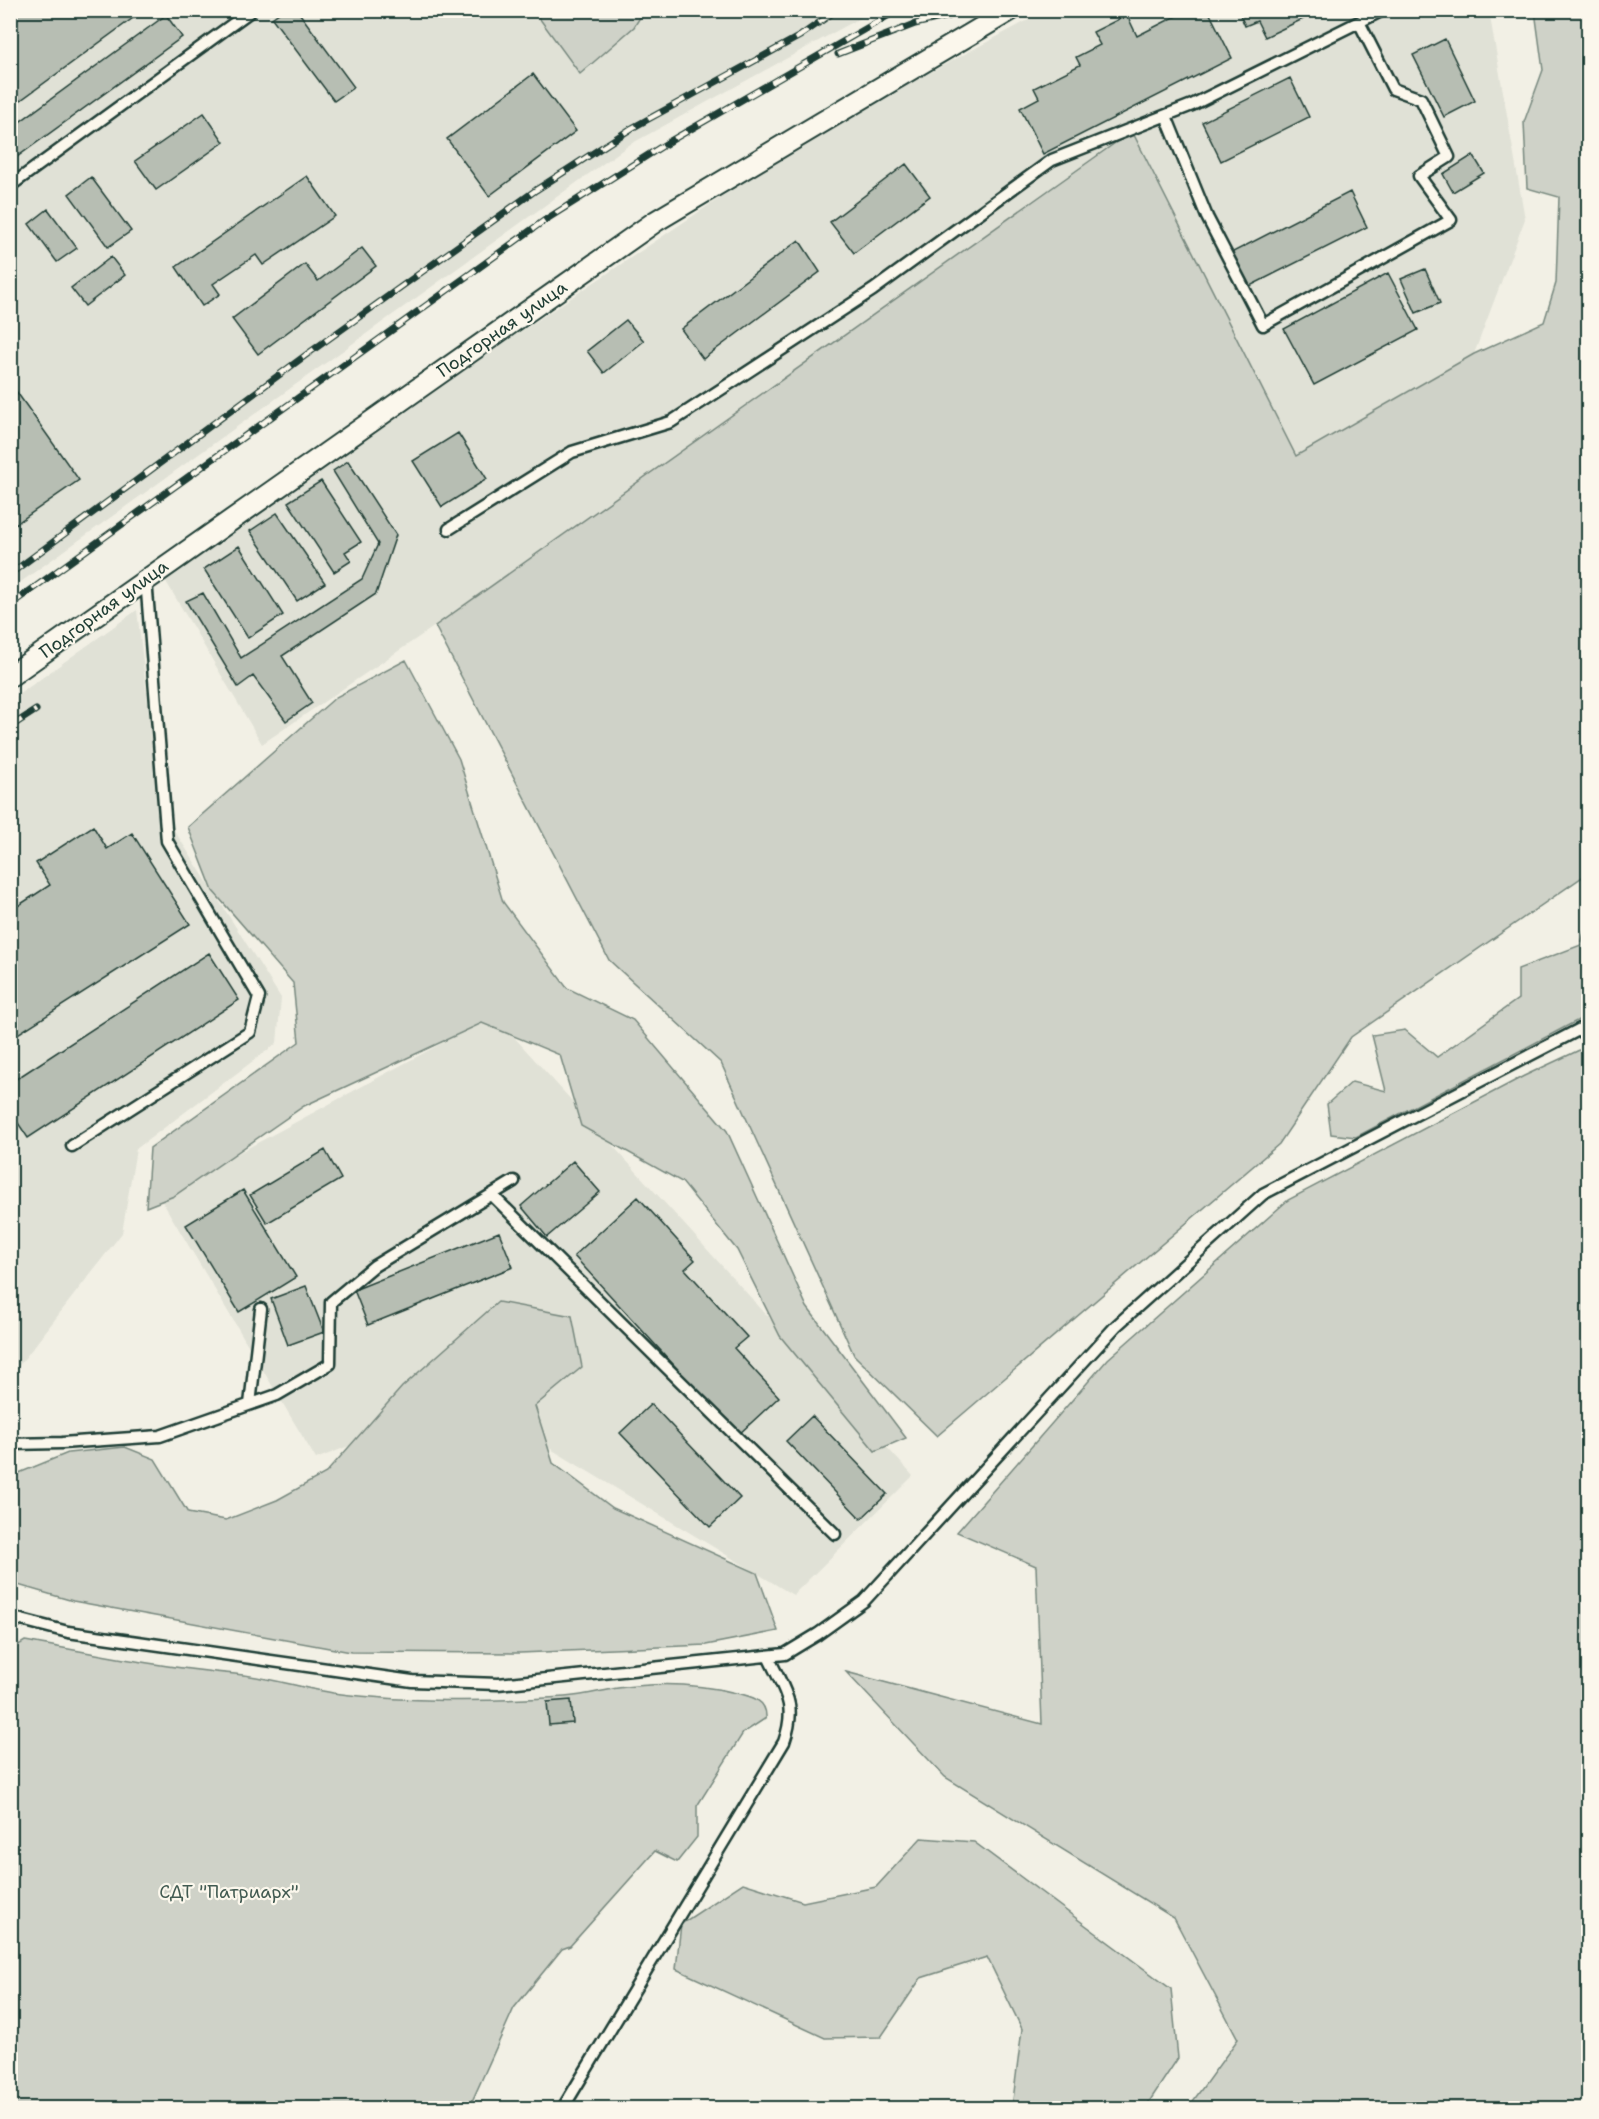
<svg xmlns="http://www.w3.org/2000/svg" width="1599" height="2119" font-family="'Shantell Sans',sans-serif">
	<rect width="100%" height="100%" fill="#f2f0e5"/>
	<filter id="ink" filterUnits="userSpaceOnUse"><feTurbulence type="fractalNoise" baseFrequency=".0167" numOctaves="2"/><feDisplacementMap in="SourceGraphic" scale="12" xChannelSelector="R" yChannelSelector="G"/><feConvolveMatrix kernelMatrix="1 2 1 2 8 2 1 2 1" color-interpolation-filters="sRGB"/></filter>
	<g filter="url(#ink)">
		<!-- built -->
		<path fill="#e0e1d6" d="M 11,11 L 873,11 L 629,145 L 11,589 Z
			M 1045,11 L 1489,11 L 1525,219 L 1474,354 L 1296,456 L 1132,131 L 435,626 L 262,744 L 161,573 L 815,134 Z
			M 137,610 L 160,808 L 281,998 L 277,1043 L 136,1149 L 122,1233 L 11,1376 L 11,700 Z
			M 494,1015 L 913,1476 L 793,1595 L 468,1399 L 316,1459 L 159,1196 Z"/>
		<!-- green -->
		<path fill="#cfd2c8" stroke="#77887e" stroke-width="1.5" d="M 534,11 L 644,11 L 634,27 L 580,74 Z
			M 1535,11 L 1588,11 L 1588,873 L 1351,1037 L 1279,1144 L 937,1436 L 854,1355 L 721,1063 L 609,960 L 435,626 L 1132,131 L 1296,456 L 1474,354 L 1544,322 L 1556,283 L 1559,197 L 1527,188 L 1524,122 L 1543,70 Z
			M 406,660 L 459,759 L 503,902 L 567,988 L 633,1020 L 727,1131 L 807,1307 L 906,1438 L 875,1451 L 780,1336 L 737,1250 L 682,1182 L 581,1126 L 560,1055 L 482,1023 L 304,1106 L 174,1196 L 146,1207 L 150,1148 L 299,1042 L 293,983 L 213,891 L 188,827 L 336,697 Z
			M 1588,915 L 1588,1015 L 1356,1137 L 1331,1134 L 1327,1104 L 1352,1082 L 1386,1091 L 1372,1035 L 1405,1030 L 1437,1057 L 1518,999 L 1518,969 L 1581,945 Z
			M 1588,1046 L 1588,2108 L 1188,2108 L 1238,2039 L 1174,1918 L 945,1777 L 846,1672 L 1042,1724 L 1036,1566 L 957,1532 L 1108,1359 L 1288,1200 L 1524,1076 Z
			M 498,1302 L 572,1316 L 582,1367 L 535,1406 L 553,1463 L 613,1508 L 757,1573 L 778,1631 L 706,1645 L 520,1653 L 351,1652 L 73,1601 L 11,1583 L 11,1472 L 19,1473 L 68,1453 L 125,1447 L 155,1459 L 188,1513 L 226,1520 L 277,1500 L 326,1473 L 402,1387 Z
			M 25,1641 C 95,1654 165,1668 235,1674 C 268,1677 301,1688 333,1693 C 410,1703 487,1702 565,1697 C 583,1696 600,1691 618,1688 C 659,1682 696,1683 736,1693 C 751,1696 767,1700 766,1718 L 743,1733 L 697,1806 L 697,1837 L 677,1862 L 655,1851 L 570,1946 L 562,1949 L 514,2008 L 469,2108 L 11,2108 L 10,1650 Z
			M 921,1838 L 974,1842 L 1171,1989 L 1178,2058 L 1145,2108 L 1012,2108 L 1022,2029 L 987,1957 L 921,1978 L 881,2037 L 825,2038 L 676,1969 L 681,1924 L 743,1883 L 803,1902 L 876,1887 Z"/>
		<!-- building -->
		<path fill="#b7beb3" stroke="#1f3d34" stroke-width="1.5" d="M 10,10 L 144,10 L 10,108 Z
			M 283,10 L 297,10 L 354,87 L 334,101 L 272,18 Z
			M 1188,10 L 1208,10 L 1232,58 L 1043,154 L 1020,108 L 1039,98 L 1034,88 L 1080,65 L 1076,57 L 1100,45 L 1093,32 L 1127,15 L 1137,36 Z
			M 1238,10 L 1322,10 L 1265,37 L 1257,21 L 1245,26 Z
			M 166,15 L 182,37 L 10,162 L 10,129 Z
			M 1445,39 L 1475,101 L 1444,117 L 1413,55 Z
			M 533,74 L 576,131 L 489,196 L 447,139 Z
			M 1290,78 L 1309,117 L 1221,161 L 1202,122 Z
			M 204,113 L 224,142 L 156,190 L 135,161 Z
			M 1473,155 L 1484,173 L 1453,192 L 1443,174 Z
			M 906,164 L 930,196 L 854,253 L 830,222 Z
			M 307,176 L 335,216 L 263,265 L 256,255 L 213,284 L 220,294 L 202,306 L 176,267 Z
			M 91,177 L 131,231 L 108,247 L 69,194 Z
			M 1350,192 L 1367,227 L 1246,288 L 1229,254 Z
			M 48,209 L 77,248 L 57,262 L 29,224 Z
			M 799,240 L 820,272 L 703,359 L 681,329 Z
			M 362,248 L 376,266 L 258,354 L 232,319 L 305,264 L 318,281 Z
			M 111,257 L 125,275 L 85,306 L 71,288 Z
			M 1425,269 L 1440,303 L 1416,313 L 1401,279 Z
			M 1388,273 L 1418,330 L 1314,385 L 1284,329 Z
			M 626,320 L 644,341 L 604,373 L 587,351 Z
			M 16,391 L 79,480 L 10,528 L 10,395 Z
			M 458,433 L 487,479 L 442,507 L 413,461 Z
			M 348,461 L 396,535 L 376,594 L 282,656 L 312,703 L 286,721 L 253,676 L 238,687 L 186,601 L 203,593 L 241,658 L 362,579 L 378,544 L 333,471 Z
			M 321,481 L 361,542 L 345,552 L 351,561 L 334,572 L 288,502 Z
			M 277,513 L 325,583 L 297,601 L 250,531 Z
			M 239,546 L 283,615 L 248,638 L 204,569 Z
			M 93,826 L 107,849 L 132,833 L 190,924 L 10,1039 L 10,911 L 50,885 L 36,863 Z
			M 209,953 L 239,1000 L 28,1138 L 10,1111 L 10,1083 Z
			M 325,1150 L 341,1179 L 267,1223 L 250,1195 Z
			M 573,1161 L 600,1192 L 547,1237 L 521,1206 Z
			M 243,1190 L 296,1277 L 239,1312 L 186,1225 Z
			M 638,1197 L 695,1260 L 685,1269 L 747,1337 L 734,1348 L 779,1397 L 738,1435 L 574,1256 Z
			M 499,1232 L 513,1267 L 368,1325 L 354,1290 Z
			M 306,1286 L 324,1332 L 288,1345 L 271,1299 Z
			M 651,1404 L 740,1498 L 710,1527 L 620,1433 Z
			M 812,1416 L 887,1494 L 861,1519 L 786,1441 Z
			M 571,1700 L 573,1723 L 549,1725 L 547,1702 Z"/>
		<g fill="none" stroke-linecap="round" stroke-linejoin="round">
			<defs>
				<path id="service" d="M 1166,116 L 1207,217 L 1263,325 L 1451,220 L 1419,176 L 1449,157 L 1421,99 L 1393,89 L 1359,22
					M 10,186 L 252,10
					M 449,529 L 572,452 L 671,422 L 873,290 L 1052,160 L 1192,105 L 1383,10
					M 72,1146 L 250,1032 L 259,997 L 167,841 L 146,579
					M 492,1195 L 835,1534
					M 250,1404 L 261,1309
					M 10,1444 L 62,1443 L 160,1436 L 277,1395 L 330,1364 L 331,1302 L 374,1266 L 514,1181
					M 10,1617 L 68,1632 L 412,1681 L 498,1684 L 785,1654 L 818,1634 L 864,1601 L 1116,1326 L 1263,1194 L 1588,1025
					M 563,2108 L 784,1742 C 798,1703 784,1691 768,1656"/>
				<path id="minor" d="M 10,676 L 656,221 L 1011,10"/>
			</defs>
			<!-- service casing -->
			<use href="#service" stroke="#1f3d34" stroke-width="15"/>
			<!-- minor casing -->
			<use href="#minor" stroke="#1f3d34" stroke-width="24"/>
			<!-- service -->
			<use href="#service" stroke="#fbf7ec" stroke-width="10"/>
			<!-- minor -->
			<use href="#minor" stroke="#fbf7ec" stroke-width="20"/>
			<defs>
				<path id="rail" d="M 838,54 L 915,24 L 974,10
					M 10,574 L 306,355 L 536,190 L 632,128 L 800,36 L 837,10
					M 10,605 L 545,220 L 672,140 L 898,10
					M 10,727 L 36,710"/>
			</defs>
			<!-- rail casing -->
			<use href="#rail" stroke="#1f3d34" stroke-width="7"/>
			<!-- rail -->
			<use href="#rail" stroke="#fbf7ec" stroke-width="4.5" stroke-dasharray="14" stroke-linecap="butt"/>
		</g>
	</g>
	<g text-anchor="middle" stroke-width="4.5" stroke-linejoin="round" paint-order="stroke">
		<!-- street labels -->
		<g font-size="18" fill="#1f3d34" stroke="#fbf7ec">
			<text transform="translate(502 329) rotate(-35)" y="6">Подгорная улица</text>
			<text transform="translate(104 609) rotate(-36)" y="6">Подгорная улица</text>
		</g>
		<!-- park labels -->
		<g font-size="18" fill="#425b52" stroke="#fbf7ec">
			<text x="229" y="1898">СДТ "Патриарх"</text>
		</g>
	</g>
	<!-- margin -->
	<rect width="1599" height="2119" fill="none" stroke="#fbf7ec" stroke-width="36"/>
	<rect x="18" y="18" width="1563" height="2083" fill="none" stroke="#1f3d34" stroke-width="2" filter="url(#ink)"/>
</svg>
